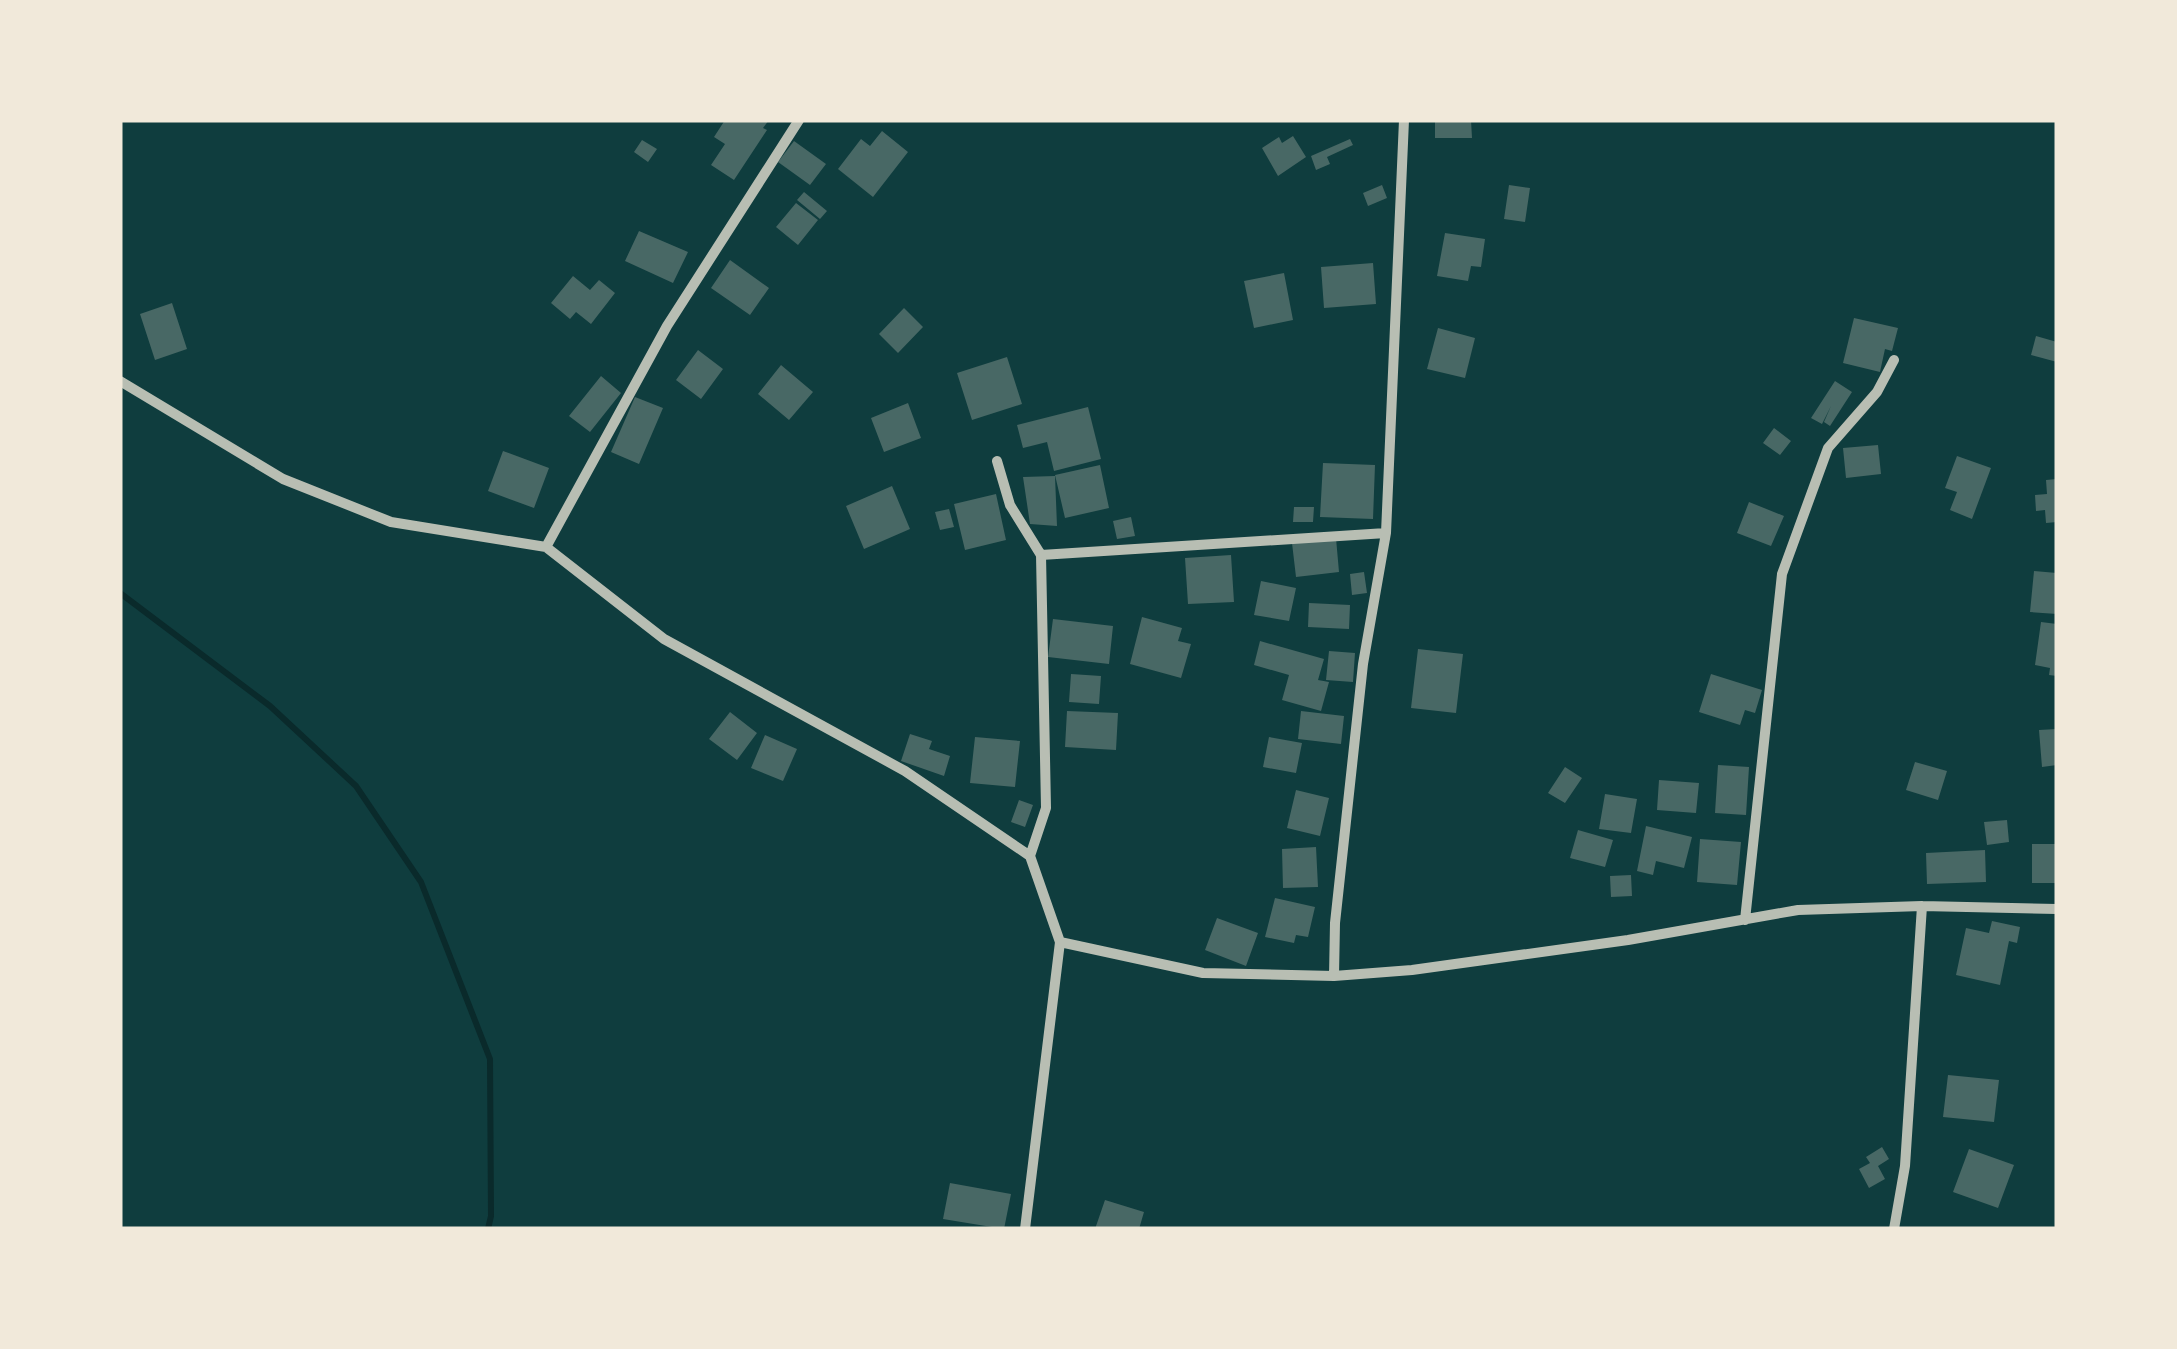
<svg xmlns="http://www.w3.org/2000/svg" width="2177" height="1349" font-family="'PT Sans Narrow',sans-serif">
	<rect width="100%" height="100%" fill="#0f3d3e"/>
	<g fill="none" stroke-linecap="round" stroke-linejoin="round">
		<!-- stream -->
		<path stroke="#0a2a2b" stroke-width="6" d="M 120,593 L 270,706 L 356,786 L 421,882 L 490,1059 L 491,1216 L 488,1229"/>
	</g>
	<!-- building -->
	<path fill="#486865" d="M 725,120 L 769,120 L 763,128 L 767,130 L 734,180 L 711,165 L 725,144 L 714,137 Z
		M 1435,120 L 1471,120 L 1472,138 L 1435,138 Z
		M 882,131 L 908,152 L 873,197 L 838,169 L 861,139 L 870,146 Z
		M 1293,136 L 1306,157 L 1278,176 L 1262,148 L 1279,137 L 1282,143 Z
		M 1350,139 L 1353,145 L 1327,157 L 1330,164 L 1316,170 L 1311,156 Z
		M 642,140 L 657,149 L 648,162 L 634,152 Z
		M 794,141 L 826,164 L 810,185 L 778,162 Z
		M 1382,185 L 1387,198 L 1368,206 L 1363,193 Z
		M 1509,185 L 1530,188 L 1525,222 L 1504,219 Z
		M 804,192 L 827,211 L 820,219 L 797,200 Z
		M 796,203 L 818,220 L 798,245 L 776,227 Z
		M 639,231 L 688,252 L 673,283 L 625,261 Z
		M 1445,233 L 1485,239 L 1481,267 L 1471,266 L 1468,281 L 1437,276 Z
		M 730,260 L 769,288 L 750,315 L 711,288 Z
		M 1373,263 L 1376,304 L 1324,308 L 1321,267 Z
		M 1284,273 L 1293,320 L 1254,328 L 1244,281 Z
		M 573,276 L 590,290 L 599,280 L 615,293 L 591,324 L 576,312 L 570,319 L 551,303 Z
		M 172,303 L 187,349 L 155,360 L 140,314 Z
		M 904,308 L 923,327 L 898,353 L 879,334 Z
		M 1854,318 L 1898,328 L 1892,351 L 1885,349 L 1880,372 L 1843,363 Z
		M 1438,328 L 1475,338 L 1465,378 L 1427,369 Z
		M 2036,336 L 2057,342 L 2057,362 L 2031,355 Z
		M 698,350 L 723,369 L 701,399 L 676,380 Z
		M 1007,357 L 1022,404 L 972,420 L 957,373 Z
		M 781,365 L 813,392 L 789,420 L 758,394 Z
		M 601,376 L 621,393 L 590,432 L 569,416 Z
		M 1835,381 L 1852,392 L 1830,426 L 1824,422 L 1831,406 L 1822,424 L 1811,418 Z
		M 635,397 L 663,408 L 639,464 L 611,452 Z
		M 908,403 L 921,438 L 884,452 L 871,418 Z
		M 1088,407 L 1101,459 L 1054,471 L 1047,442 L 1023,448 L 1017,425 Z
		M 1774,428 L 1791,441 L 1780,455 L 1763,443 Z
		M 1878,445 L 1881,474 L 1846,478 L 1843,448 Z
		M 503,451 L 549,468 L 534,508 L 488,491 Z
		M 1957,456 L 1991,468 L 1972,519 L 1950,510 L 1957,492 L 1945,488 Z
		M 1323,463 L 1375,465 L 1373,519 L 1320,517 Z
		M 1100,465 L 1109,508 L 1065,518 L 1055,475 Z
		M 1055,476 L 1057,526 L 1030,524 L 1023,477 Z
		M 2057,479 L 2057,522 L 2046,523 L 2045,510 L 2036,511 L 2035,495 L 2047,494 L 2046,480 Z
		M 892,486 L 910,529 L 864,549 L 846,506 Z
		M 996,494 L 1006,540 L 965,550 L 954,504 Z
		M 1749,502 L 1784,516 L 1771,546 L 1737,533 Z
		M 1294,507 L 1314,507 L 1313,522 L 1293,522 Z
		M 949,509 L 954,527 L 940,530 L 935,512 Z
		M 1131,517 L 1135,536 L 1117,539 L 1113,521 Z
		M 1336,538 L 1339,572 L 1296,577 L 1292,543 Z
		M 1231,555 L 1234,602 L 1188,604 L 1185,558 Z
		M 2034,571 L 2057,573 L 2057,614 L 2030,612 Z
		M 1364,572 L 1367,593 L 1352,595 L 1350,574 Z
		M 1261,581 L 1296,588 L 1289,621 L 1254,615 Z
		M 1309,603 L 1350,605 L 1349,629 L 1308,627 Z
		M 1142,617 L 1182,628 L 1178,641 L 1191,644 L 1181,678 L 1130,664 Z
		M 1053,619 L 1113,626 L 1109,664 L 1048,657 Z
		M 2041,622 L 2057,624 L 2057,676 L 2049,675 L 2050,668 L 2035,665 Z
		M 1260,641 L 1324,659 L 1318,680 L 1329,682 L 1321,711 L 1282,700 L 1289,675 L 1254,665 Z
		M 1418,649 L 1463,654 L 1456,713 L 1411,708 Z
		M 1329,651 L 1355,653 L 1353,682 L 1326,680 Z
		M 1071,674 L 1101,676 L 1099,704 L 1069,702 Z
		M 1711,674 L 1762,690 L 1755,713 L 1745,710 L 1740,725 L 1699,712 Z
		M 1067,711 L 1118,713 L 1116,750 L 1065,747 Z
		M 1301,711 L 1344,716 L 1341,744 L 1298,739 Z
		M 730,712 L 757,733 L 737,760 L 709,739 Z
		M 2057,729 L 2057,765 L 2042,767 L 2039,730 Z
		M 910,734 L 932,741 L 929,749 L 950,756 L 944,776 L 901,761 Z
		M 765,735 L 797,749 L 783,781 L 751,768 Z
		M 975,737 L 1020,741 L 1015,787 L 970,783 Z
		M 1269,737 L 1302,743 L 1296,773 L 1263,767 Z
		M 1915,762 L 1947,771 L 1938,800 L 1906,790 Z
		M 1718,765 L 1749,767 L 1746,815 L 1715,813 Z
		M 1565,767 L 1582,778 L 1565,803 L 1548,793 Z
		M 1659,780 L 1699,783 L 1696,813 L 1657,810 Z
		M 1296,790 L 1329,798 L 1320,836 L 1287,828 Z
		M 1605,794 L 1637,799 L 1631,833 L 1599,829 Z
		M 1019,800 L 1033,805 L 1025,827 L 1011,822 Z
		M 2007,820 L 2009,842 L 1987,845 L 1984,822 Z
		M 1646,826 L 1692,837 L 1684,868 L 1656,861 L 1653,875 L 1637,871 Z
		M 1578,830 L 1613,840 L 1605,867 L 1570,858 Z
		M 1700,839 L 1741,842 L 1737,885 L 1697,882 Z
		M 2032,844 L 2057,844 L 2057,883 L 2032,883 Z
		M 1316,847 L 1318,887 L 1283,888 L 1282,849 Z
		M 1985,850 L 1986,882 L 1927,884 L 1926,853 Z
		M 1631,875 L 1632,896 L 1611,897 L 1610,876 Z
		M 1275,898 L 1315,907 L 1308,937 L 1296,935 L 1294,943 L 1265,937 Z
		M 1217,918 L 1258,933 L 1246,966 L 1205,950 Z
		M 1992,921 L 2020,927 L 2017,943 L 2009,941 L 2000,985 L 1956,975 L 1966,928 L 1989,933 Z
		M 1948,1075 L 1999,1080 L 1994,1122 L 1943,1117 Z
		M 1882,1147 L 1889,1159 L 1878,1166 L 1885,1179 L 1869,1188 L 1859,1169 L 1870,1163 L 1866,1157 Z
		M 1969,1149 L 2014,1165 L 1998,1208 L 1953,1192 Z
		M 950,1183 L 1011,1194 L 1004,1229 L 943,1219 Z
		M 1105,1200 L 1144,1212 L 1139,1229 L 1095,1229 Z"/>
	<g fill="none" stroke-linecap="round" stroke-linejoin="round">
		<!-- minor -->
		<path stroke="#b8beb3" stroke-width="10" d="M 120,381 L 283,479 L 391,522 L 546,547 L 664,639 L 905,771 L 1030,856
			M 997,461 L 1010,505 L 1041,555 L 1046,808 L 1030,856 L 1060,942 L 1025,1229
			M 546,547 L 667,326 L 799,120
			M 1041,555 L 1386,533
			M 1745,920 L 1782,574 L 1828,448 L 1877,392 L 1894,360
			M 1060,942 L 1203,973 L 1334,976 L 1412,970 L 1628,940 L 1798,910 L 1922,906 L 2057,909
			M 1334,976 L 1335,923 L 1363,664 L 1386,533 L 1404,120
			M 1894,1229 L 1905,1166 L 1922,906"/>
	</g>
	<!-- border -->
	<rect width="2177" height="1349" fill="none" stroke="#f1e9da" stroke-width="245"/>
</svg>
